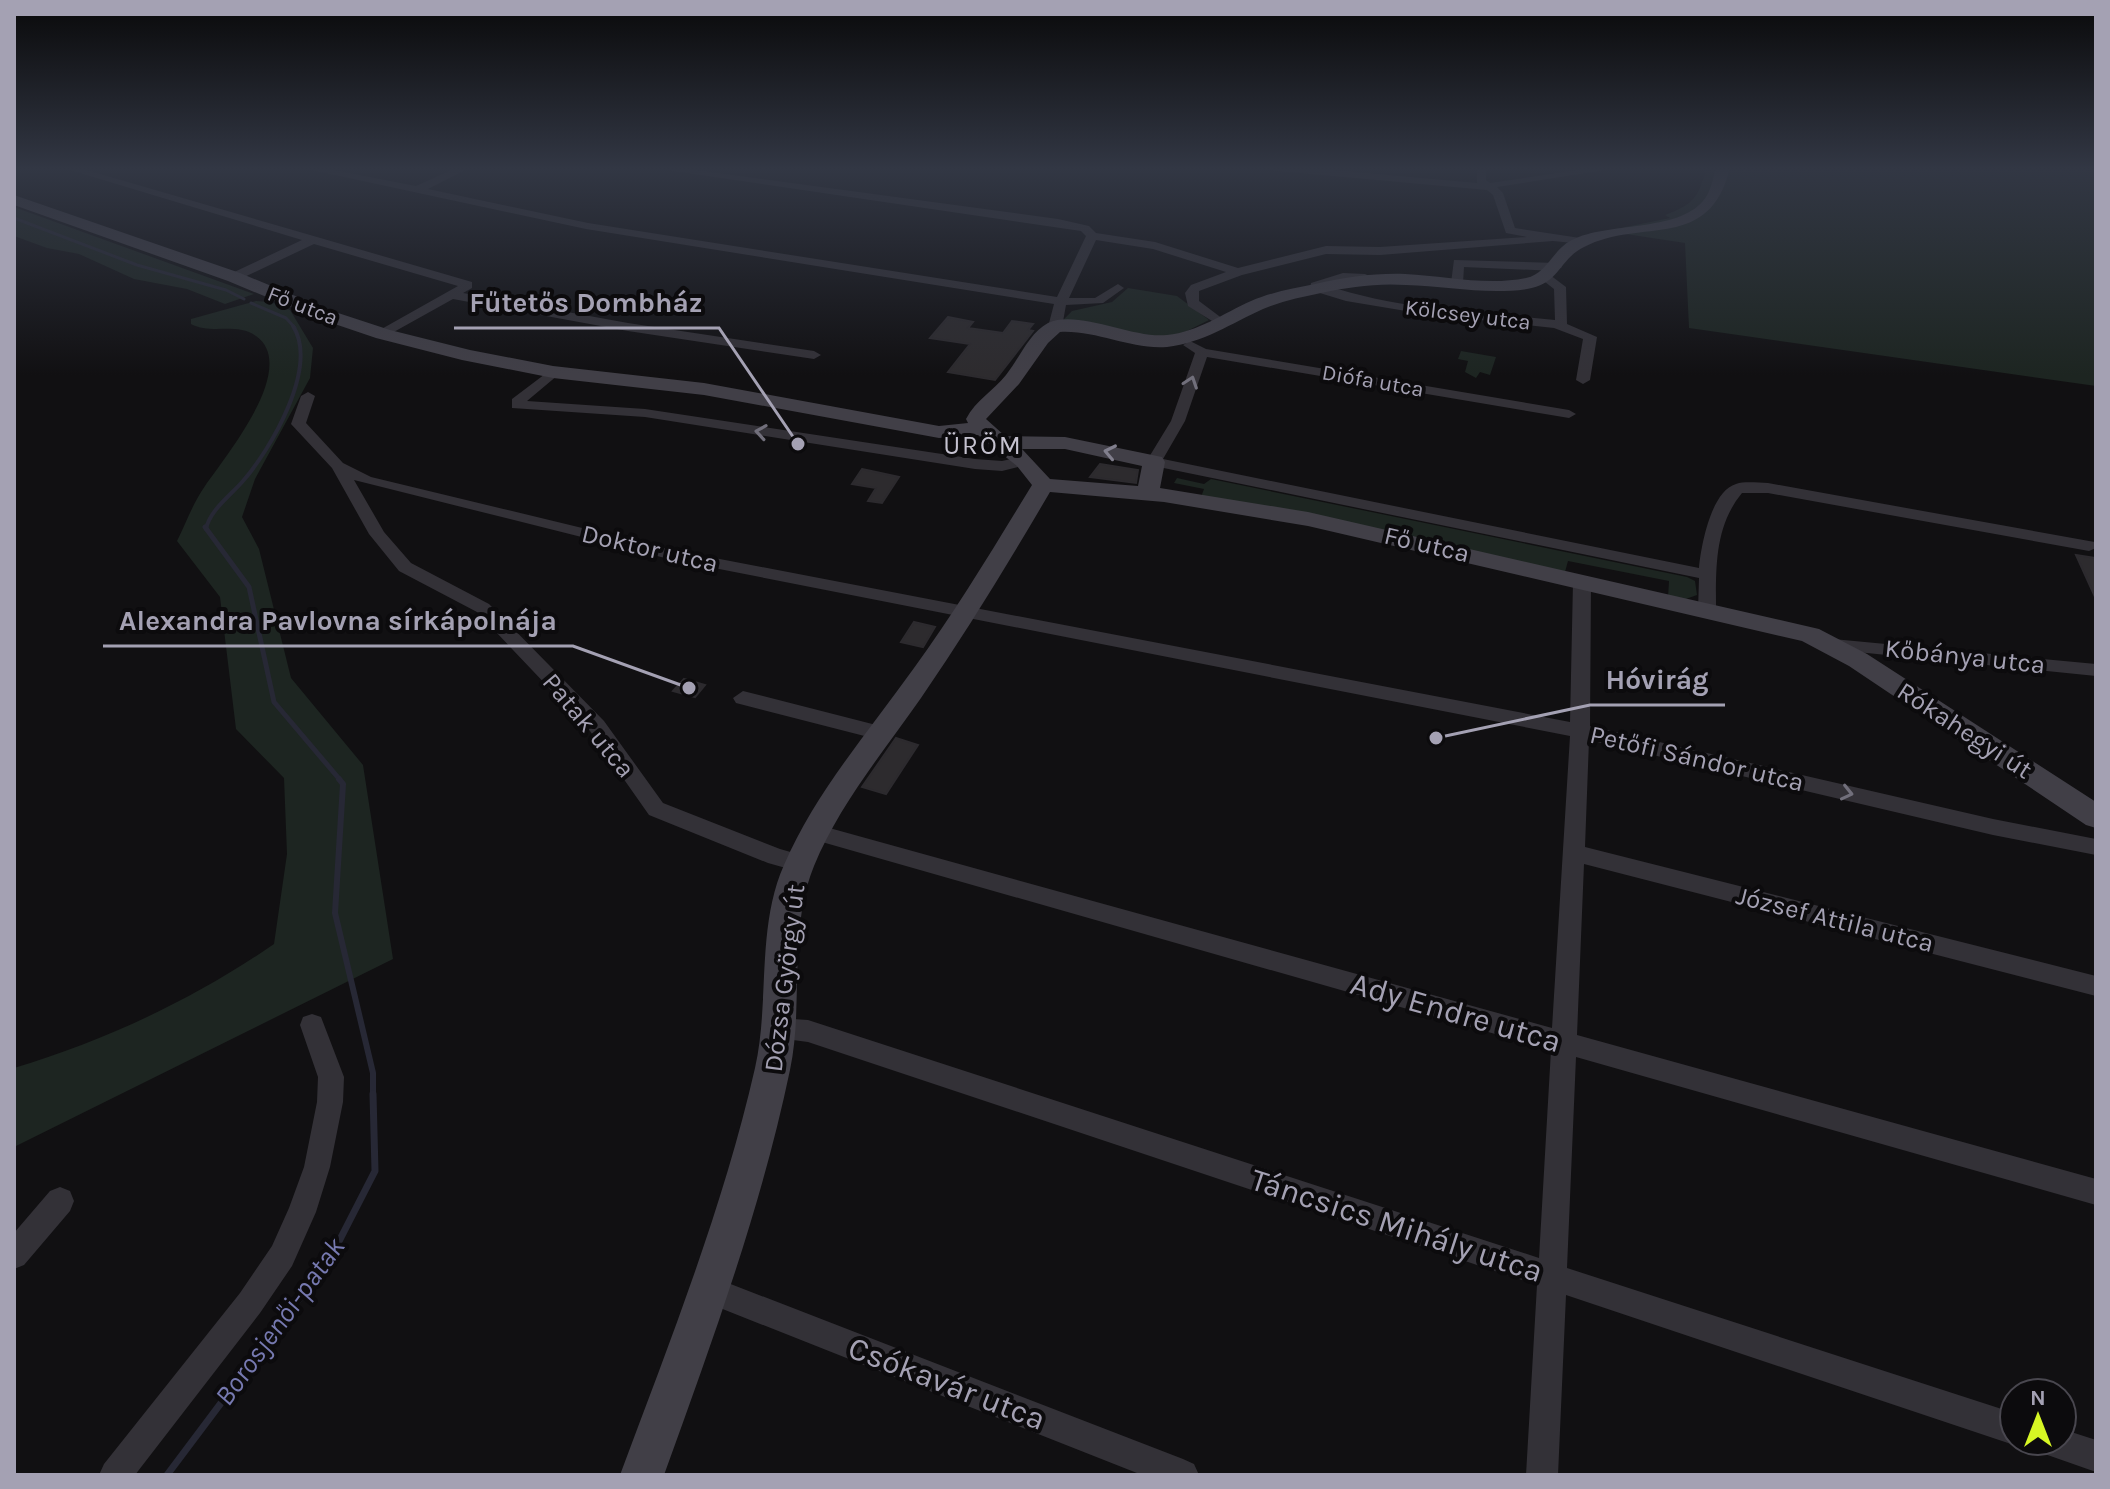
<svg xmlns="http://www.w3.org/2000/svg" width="2110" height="1489" font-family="Karla,sans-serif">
	<rect width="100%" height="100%" fill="#111012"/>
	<!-- green -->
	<path fill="#1d2521" d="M 1707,167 L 2096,167 L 2096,386 L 1689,328 L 1685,243 L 1606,231 L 1670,218 L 1665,215 C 1695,204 1698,197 1707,167 Z
		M 14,207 L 254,294 L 225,304 L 187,289 L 134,279 L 79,254 L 47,248 L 14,236 Z
		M 1128,288 L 1177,296 L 1209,320 L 1183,333 L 1161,338 L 1062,321 L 1072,311 L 1112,302 Z
		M 256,301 L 271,302 L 290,310 L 313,348 L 310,378 L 255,479 L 242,517 L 259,549 L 291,678 L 363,765 L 393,959 L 14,1147 L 14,1068 C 105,1041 196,998 274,944 L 287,854 L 284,778 L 236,729 L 220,597 L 177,541 C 186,523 193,503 205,486 C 224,458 300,367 256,336 C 236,322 211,335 191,324 L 191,319 Z
		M 1461,351 L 1496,357 L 1490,375 L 1480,372 L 1476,378 L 1465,372 L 1468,361 L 1458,359 Z
		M 1177,478 L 1204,484 L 1211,479 L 1687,577 L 1695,581 L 1697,595 L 1683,600 L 1668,598 L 1669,581 L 1568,561 L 1565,572 L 1201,497 L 1204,489 L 1174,483 Z"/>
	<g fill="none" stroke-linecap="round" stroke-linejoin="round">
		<!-- stream-far4 -->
		<path stroke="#272835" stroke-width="3" d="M 14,218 L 137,265 L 226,290 L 244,299
			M 251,303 L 286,318 L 295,328"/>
		<!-- stream-far3 -->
		<path stroke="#272835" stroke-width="4" d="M 206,529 C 210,510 230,496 243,481 C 271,449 319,367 293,326"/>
		<!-- stream-far2 -->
		<path stroke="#272835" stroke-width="5" d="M 205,527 L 249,587 L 274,702 L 341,781"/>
		<!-- stream-far1 -->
		<path stroke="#272835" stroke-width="6" d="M 339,779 L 343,784 L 335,913 L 373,1073 L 373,1096"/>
		<!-- stream -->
		<path stroke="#272835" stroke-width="7" d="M 167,1475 L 332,1255 L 375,1171 L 373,1094"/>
	</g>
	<!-- building -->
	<path fill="#2d2b2e" stroke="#2c2a2e" stroke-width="2" d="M 948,317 L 973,322 L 968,328 L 1003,333 L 1012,321 L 1033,324 L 1028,330 L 1033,331 L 995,380 L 948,372 L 970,344 L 930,338 Z
		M 1100,464 L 1138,470 L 1136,483 L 1090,477 Z
		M 862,469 L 899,477 L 882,503 L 868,501 L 876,488 L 852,484 Z
		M 2076,555 L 2096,558 L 2096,599 Z
		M 914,622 L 935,627 L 923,647 L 901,642 Z
		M 684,679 L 705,685 L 695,697 L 673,691 Z
		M 896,738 L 918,745 L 886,794 L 862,787 Z"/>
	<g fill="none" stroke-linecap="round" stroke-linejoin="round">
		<!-- street -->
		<path fill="#333137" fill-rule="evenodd" d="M 60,167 L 76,167 L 472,282 L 472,288 L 463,293 L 628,323 L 814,351 L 821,355 L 814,359 L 628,331 L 453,299 L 383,338 L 378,337 L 378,331 L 458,286 L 314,244 L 238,280 L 230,280 L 230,274 L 302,240 Z
			M 298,167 L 318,167 L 416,186 L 458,167 L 471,167 L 428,189 L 588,223 L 1057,297 L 1086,236 L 1081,231 L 646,167 L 673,167 L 1058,219 L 1089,226 L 1096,233 L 1155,242 L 1238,268 L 1326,246 L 1380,247 L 1527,237 L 1506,233 L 1493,195 L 1487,190 L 1266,170 L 1261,167 L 1299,167 L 1477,183 L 1477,168 L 1491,167 L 1486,171 L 1486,180 L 1490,183 L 1598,167 L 1624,167 L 1497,187 L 1503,193 L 1515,228 L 1580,238 L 1586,242 L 1584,244 L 1553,241 L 1380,255 L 1326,254 L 1242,275 L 1199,291 L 1199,301 L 1227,322 L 1220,326 L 1188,306 L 1185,293 L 1191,285 L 1226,272 L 1153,249 L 1096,240 L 1069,298 L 1095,298 L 1118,284 L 1124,288 L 1103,303 L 1066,305 L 1062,327 L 1055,331 L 1048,327 L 1054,304 L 586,229 Z
			M 1454,260 L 1556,263 L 1562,267 L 1556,271 L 1464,267 L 1463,283 L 1457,287 L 1451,283 Z
			M 1343,273 L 1365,274 L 1378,280 C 1368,287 1343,278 1326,285 C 1398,310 1479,312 1555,320 L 1554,289 L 1540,278 L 1550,275 L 1566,287 L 1567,324 L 1597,337 L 1590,380 L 1583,384 L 1576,380 L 1583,339 L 1554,328 L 1424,314 L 1346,301 L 1310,290 L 1311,283 Z
			M 1190,341 L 1206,349 L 1569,410 L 1576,414 L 1569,418 L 1207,357 L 1185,421 L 1163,459 L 1699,568 C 1701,546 1711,491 1736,484 C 1745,481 1758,483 1768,483 L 2089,541 L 2095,542 L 2096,548 L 2089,551 L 1768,493 L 1742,493 C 1714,527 1716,569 1716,611 L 1707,617 L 1698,611 L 1699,578 L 1149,465 L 1146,462 L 1171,421 L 1195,353 L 1183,345 Z
			M 553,368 L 558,369 L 558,375 L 527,401 L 645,409 L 975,459 L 1002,461 L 1025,456 L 1033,461 L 1030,464 L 1002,471 L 975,469 L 645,417 L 512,408 L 512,399 Z
			M 308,392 L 315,396 L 306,423 L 343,463 L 371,477 L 673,550 L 1570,722 L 1573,582 L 1582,577 L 1591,582 L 1590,726 L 1993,819 L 2096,839 L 2096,855 L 1993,835 L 1589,740 L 1585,847 L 2096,976 L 2096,996 L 1584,864 L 1577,1035 L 2096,1179 L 2096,1205 L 1576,1057 L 1567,1268 L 2014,1413 L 2014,1441 L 2023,1441 L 2014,1445 L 1566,1295 L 1558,1475 L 1526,1475 L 1537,1285 L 808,1042 L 770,1037 L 767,1029 L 770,1021 L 779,1018 L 808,1020 L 1539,1258 L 1551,1050 L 815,840 L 807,838 L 804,832 L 807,826 L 815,824 L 1552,1028 L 1570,736 L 673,560 L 354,480 L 384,532 L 411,563 L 489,604 L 604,721 L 663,803 L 780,849 L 808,857 L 811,863 L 808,869 L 800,872 L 768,863 L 649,815 L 590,731 L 477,612 L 399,571 L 369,534 L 332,468 L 291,424 L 301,396 Z
			M 1833,639 L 2096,664 L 2096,676 L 1827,649 L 1824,645 L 1827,641 Z
			M 743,691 L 884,727 L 894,734 L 884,741 L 736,703 L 733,698 Z
			M 312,1014 L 321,1017 L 344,1077 L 343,1102 L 330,1167 L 316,1212 L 292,1266 L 260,1313 L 135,1475 L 99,1475 L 104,1464 L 240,1293 L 272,1246 L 289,1208 L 304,1167 L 317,1102 L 318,1077 L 300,1025 L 303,1017 Z
			M 60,1187 L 70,1191 L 74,1201 L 70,1211 L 24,1265 L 14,1269 L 14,1233 L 50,1191 Z
			M 710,1276 L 1183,1459 L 1194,1464 L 1199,1475 L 1142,1475 L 710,1304 L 700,1300 L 696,1290 L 700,1280 Z
			M 2062,1429 L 2096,1440 L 2096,1472 L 2039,1452 L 2034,1441 L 2062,1441 Z"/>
		<!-- secondary -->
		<path fill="#413f47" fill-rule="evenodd" d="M 1716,167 L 1730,167 C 1710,253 1642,217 1584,247 C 1559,259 1560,284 1527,289 C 1486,295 1446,286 1406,285 C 1377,283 1349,287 1321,293 C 1302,297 1282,301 1263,309 C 1232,323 1203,343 1167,347 C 1131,350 1097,330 1060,332 L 1048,343 L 1019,384 L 986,419 L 1005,436 L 1065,437 L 1162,457 L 1165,462 L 1160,488 L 1308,512 L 1819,629 L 1867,654 L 2096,802 L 2096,828 L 2086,825 L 1849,666 L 1802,641 L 1308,526 L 1164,502 L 1050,492 C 1009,562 967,631 921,698 C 884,751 839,805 814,866 C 788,930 804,1004 790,1070 C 761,1209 712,1342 664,1475 L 620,1475 C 670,1341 723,1208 755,1068 C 770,1002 756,928 784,865 C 815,793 869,731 914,668 C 957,609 994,547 1032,485 L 1017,466 L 978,435 L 939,438 L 704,395 L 553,378 L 462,360 L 376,338 L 317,318 L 228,281 L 14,205 L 14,195 L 240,273 L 329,310 L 390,330 L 470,350 L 553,366 L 704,383 L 939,426 L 968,423 L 966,419 C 976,400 993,391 1006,375 C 1019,359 1029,333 1048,323 C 1078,309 1133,339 1167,335 C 1198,332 1224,313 1251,301 C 1272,292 1294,288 1315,284 C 1345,277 1375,273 1405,274 C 1445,276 1487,286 1526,278 C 1547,274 1553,249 1572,240 C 1607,222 1677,232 1703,201 C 1711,192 1713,178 1716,167 ZM 1022,449 L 1065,449 L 1142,466 L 1138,486 L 1050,479 Z"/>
	</g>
	<!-- one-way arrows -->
	<defs><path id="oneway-chevron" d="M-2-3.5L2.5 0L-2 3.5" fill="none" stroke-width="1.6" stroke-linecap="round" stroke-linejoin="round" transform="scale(2)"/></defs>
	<g stroke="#716f7b">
		<use href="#oneway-chevron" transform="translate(1191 382) rotate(-71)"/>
		<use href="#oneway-chevron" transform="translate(761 432) rotate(-171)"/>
		<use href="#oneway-chevron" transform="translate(1847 793) rotate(13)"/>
	</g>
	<use stroke="#817f8d" href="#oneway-chevron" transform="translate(1110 452) rotate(-168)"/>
	<!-- sky -->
	<linearGradient id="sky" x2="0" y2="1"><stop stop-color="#09090a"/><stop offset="0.45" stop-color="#323744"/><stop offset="1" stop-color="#323744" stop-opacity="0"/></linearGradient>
	<rect width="2110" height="375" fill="url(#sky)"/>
	<g text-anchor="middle" stroke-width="8" stroke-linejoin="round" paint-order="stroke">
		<!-- far-street labels -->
		<g font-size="22" fill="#a4a1b3" stroke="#0c0b0d">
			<text transform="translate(303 305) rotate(21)" y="8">Fő utca</text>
			<text transform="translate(1468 314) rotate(7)" y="8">Kölcsey utca</text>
			<text transform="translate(1373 380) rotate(10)" y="8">Diófa utca</text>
		</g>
		<!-- far-quarter labels -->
		<g font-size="26" letter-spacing="2" fill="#c5c2cf" stroke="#0c0b0d">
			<text x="983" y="454">ÜRÖM</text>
		</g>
		<!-- street labels -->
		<g font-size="26" fill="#a4a1b3" stroke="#0c0b0d">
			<text transform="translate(1427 544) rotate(13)" y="9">Fő utca</text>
			<text transform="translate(650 548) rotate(13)" y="9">Doktor utca</text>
			<text transform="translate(1965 656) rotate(6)" y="9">Kőbánya utca</text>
			<text transform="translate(589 725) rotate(50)" y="9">Patak utca</text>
			<text transform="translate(1965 730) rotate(33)" y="9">Rókahegyi út</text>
			<text transform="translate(1697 758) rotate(13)" y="9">Petőfi Sándor utca</text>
			<text transform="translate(1835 919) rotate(14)" y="9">József Attila utca</text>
			<text transform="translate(784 978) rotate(-83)" y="9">Dózsa György út</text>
		</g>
		<!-- water labels -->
		<g font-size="28" font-style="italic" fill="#7679b0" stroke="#0c0b0d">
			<text transform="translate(279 1321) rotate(-54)" y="10">Borosjenői-patak</text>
		</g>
		<!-- near-street labels -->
		<g font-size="32" fill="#a4a1b3" stroke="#0c0b0d">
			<text transform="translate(1456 1012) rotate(16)" y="11">Ady Endre utca</text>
			<text transform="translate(1397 1225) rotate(18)" y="11">Táncsics Mihály utca</text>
			<text transform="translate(947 1383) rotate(21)" y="11">Csókavár utca</text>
		</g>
	</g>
	<!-- callouts -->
	<path fill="none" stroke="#a4a1b3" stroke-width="3" d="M798 444L719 328H454M689 688L573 646H103M1436 738L1590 705H1725"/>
	<g fill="#a4a1b3" stroke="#0c0b0d" stroke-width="3">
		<circle cx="798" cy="444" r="8"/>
		<circle cx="689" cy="688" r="8"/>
		<circle cx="1436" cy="738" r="8"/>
	</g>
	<g font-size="28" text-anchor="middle" font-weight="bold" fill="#a4a1b3" stroke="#0c0b0d" stroke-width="8" stroke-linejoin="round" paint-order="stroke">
		<text x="586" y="312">Fűtetős Dombház</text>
		<text x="338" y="630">Alexandra Pavlovna sírkápolnája</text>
		<text x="1657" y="689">Hóvirág</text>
	</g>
	<!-- border -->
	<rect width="2110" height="1489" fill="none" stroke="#a4a1b3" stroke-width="32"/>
	<!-- north arrow -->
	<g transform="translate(2038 1417)"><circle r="38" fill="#0c0b0d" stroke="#49474f" stroke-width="2"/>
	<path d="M0-6L14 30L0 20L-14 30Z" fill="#d6f624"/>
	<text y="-12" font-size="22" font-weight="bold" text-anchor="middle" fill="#a4a1b3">N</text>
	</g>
</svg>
